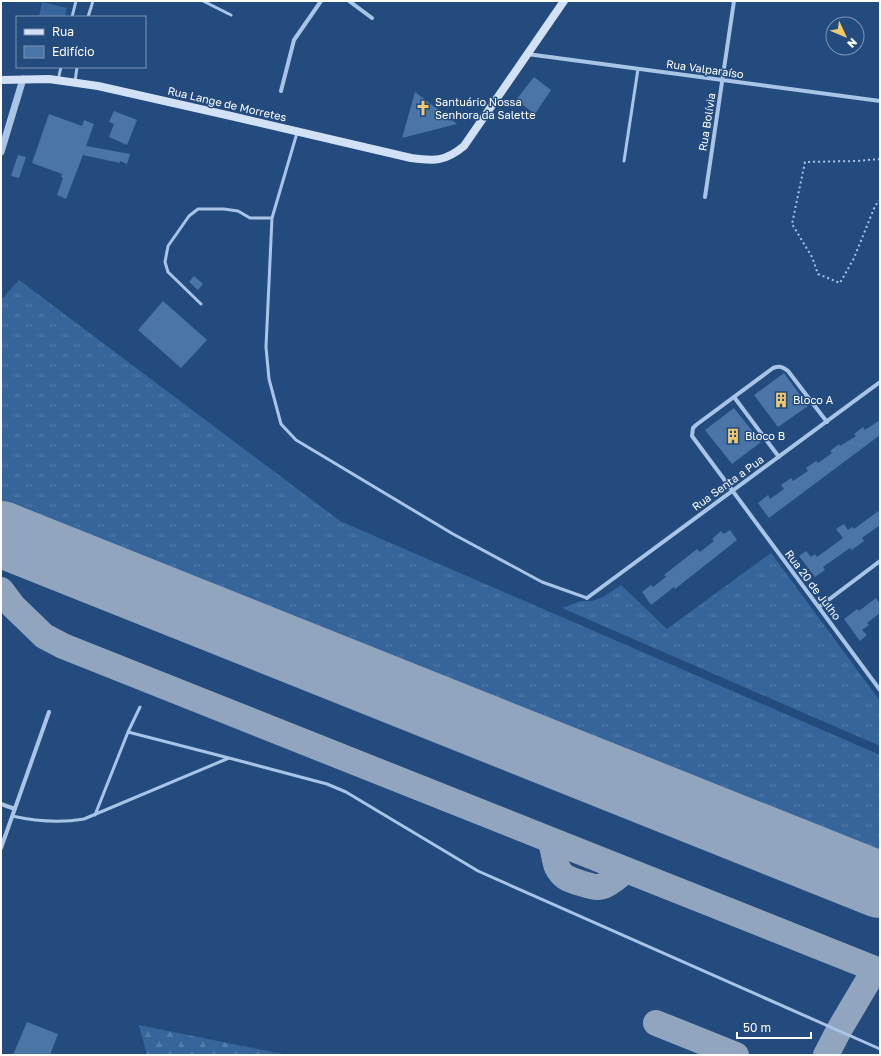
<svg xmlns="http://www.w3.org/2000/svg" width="881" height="1056" font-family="'Golos Text',sans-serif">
	<defs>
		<pattern id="grass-tufts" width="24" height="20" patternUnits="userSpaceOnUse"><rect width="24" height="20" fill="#36659b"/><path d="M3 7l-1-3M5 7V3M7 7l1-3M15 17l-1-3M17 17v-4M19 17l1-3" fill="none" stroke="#547caa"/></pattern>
		<pattern id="forest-firs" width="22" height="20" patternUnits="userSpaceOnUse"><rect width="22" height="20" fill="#36659b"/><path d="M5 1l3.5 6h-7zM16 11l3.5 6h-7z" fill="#547caa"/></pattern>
	</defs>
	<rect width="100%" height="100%" fill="#234b7e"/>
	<!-- grass -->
	<path fill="url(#grass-tufts)" d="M 19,280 L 340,521 L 880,755 L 880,858 L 1,502 L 1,300 Z
		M 771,553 L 880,701 L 880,746 L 562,608 L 581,601 L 592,601 L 603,597 L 621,585 L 667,629 Z"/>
	<!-- forest -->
	<path fill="url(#forest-firs)" d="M 139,1025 L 287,1055 L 147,1055 Z"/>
	<!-- garden -->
	<path fill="#36659b" d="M 42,2 L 67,8 L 65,17 L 39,17 Z"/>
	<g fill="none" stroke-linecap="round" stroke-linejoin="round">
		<!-- taxiway -->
		<path stroke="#91a5be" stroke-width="26" d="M 1,590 L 13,606 L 44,636 L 63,646 L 880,971
			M 550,840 C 554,850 554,859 557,867 C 559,871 563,876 567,878 C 573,881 592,887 597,887 C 605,887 612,881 619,876 L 614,865
			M 656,1023 L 736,1055
			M 826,1055 L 839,1030 L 875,969"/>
		<!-- runway -->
		<path stroke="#91a5be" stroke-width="66" d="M 1,534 L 880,885"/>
	</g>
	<!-- building -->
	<path fill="#4b75a7" d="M 534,77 L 551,90 L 535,114 L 516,100 Z
		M 415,92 L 457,124 L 402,138 Z
		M 114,111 L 137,120 L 127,145 L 109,137 L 114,124 L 109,122 Z
		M 49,114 L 82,126 L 84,120 L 94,124 L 86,146 L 130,154 L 127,164 L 120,161 L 120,163 L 83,155 L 66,199 L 57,195 L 63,178 L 61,177 L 62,174 L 32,163 Z
		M 18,155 L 26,157 L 19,178 L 11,176 Z
		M 194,276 L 203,284 L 198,290 L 189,282 Z
		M 163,301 L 207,340 L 181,368 L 138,330 Z
		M 784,373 L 808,406 L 778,427 L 754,395 Z
		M 734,408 L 761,442 L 732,464 L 705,430 Z
		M 880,420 L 880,435 L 769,518 L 758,503 L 768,495 L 770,499 L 784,489 L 781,485 L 791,478 L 793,481 L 808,471 L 806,468 L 816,461 L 818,463 L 832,453 L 830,451 L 839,444 L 840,446 L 856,436 L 854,434 L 863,427 L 865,430 Z
		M 880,510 L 880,525 L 862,538 L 864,541 L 852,550 L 850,548 L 823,567 L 825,570 L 815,577 L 799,556 L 806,551 L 811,557 L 815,554 L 817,557 L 843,538 L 836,529 L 844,524 L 848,530 L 852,527 L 854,529 Z
		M 730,530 L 737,540 L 675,589 L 674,587 L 651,605 L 642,592 L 651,585 L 653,587 L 666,577 L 664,575 L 697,549 L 700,552 L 714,541 L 712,539 L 721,531 L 724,534 Z
		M 876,598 L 880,604 L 880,613 L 867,623 L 869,625 L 862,630 L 867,635 L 860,641 L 844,619 L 857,609 L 859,611 Z
		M 27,1022 L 58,1034 L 50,1055 L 13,1055 Z"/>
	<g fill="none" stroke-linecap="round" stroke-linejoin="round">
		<!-- path -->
		<path stroke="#a8c4e6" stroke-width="2" stroke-dasharray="2 3" stroke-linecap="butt" d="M 880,159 L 857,161 L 805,162 L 792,224 L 812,257 L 818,274 L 840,283 L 854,258 L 875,206 L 880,200"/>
		<!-- service -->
		<path stroke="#a8c4e6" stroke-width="3" d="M 203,1 L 231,15
			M 72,17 L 76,1
			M 88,17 L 93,1
			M 58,80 L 61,67
			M 75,82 L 77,67
			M 297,133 L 272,218 L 266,347 L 269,379 L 281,424 L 296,440 L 453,534 L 542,582 L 587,598
			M 624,161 L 638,69
			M 201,304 L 168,272 L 165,262 L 168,246 L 189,216 L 198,209 L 224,209 L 238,211 L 250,218 L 272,218
			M 128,732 L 140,707
			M 95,815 L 128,732 L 229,758
			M 12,816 C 35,821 61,823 84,819 L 229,758 L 327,784 L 346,792 L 478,871 L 880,1049"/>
		<!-- minor -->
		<path stroke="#a8c4e6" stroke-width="4" d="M 349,1 L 372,18
			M 527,54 L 880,101
			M 281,91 L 294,40 L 321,1
			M 705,197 L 734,1
			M 734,397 L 779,457
			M 827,422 L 788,371 C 782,366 779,366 773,368 L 696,425 L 693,428 L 692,436 L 880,690
			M 587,598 L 880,382
			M 819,607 L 880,561
			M 1,804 L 15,809
			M 1,848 L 49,712"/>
		<!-- tertiary -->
		<path stroke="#a8c4e6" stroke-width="7" d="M 1,152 L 23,79"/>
		<!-- secondary -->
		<path stroke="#d2e1f5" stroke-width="8" d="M 1,80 L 49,79 L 98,86 L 231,116 L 411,158 C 434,161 445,162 464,146 L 564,1"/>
	</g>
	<!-- icons -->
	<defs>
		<symbol id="church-bare" viewBox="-9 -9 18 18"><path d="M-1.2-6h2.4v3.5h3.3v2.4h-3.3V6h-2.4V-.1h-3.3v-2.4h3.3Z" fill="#f1c96b" stroke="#234b7e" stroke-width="2.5" paint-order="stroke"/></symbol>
		<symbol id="building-bare" viewBox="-9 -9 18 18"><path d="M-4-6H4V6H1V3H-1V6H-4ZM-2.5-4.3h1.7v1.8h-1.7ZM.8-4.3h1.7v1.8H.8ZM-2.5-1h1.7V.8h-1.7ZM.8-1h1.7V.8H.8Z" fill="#f1c96b" stroke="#234b7e" stroke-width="2.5" paint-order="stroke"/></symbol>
	</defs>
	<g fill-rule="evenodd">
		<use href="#church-bare" x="412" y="97" width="22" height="22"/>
		<use href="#building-bare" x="770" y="389" width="22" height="22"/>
		<use href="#building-bare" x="722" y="425" width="22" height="22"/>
	</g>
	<g text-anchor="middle" stroke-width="3" stroke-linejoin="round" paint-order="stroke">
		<!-- street labels -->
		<g font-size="11" fill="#fff" stroke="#234b7e">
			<text transform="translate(705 69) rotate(8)" y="4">Rua Valparaíso</text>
			<text transform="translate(227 104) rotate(13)" y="4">Rua Lange de Morretes</text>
			<text transform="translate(707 122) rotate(-81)" y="4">Rua Bolívia</text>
			<text transform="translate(728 483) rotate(-36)" y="4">Rua Senta a Pua</text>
			<text transform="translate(813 585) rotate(53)" y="4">Rua 20 de Julho</text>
		</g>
		<!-- poi labels -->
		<g font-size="11" fill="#fff" stroke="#234b7e" text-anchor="start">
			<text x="435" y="106">Santuário Nossa<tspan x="435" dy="13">Senhora da Salette</tspan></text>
			<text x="793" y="404">Bloco A</text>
			<text x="745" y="440">Bloco B</text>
		</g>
	</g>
	<!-- border -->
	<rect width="881" height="1056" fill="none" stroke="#ffffff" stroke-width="4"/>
	<!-- legend -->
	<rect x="16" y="16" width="130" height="52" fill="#234b7e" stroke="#7b93b2"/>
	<rect x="24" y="29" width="20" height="6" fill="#d2e1f5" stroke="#7b93b2"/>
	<text x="52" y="36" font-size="12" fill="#ffffff">Rua</text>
	<rect x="24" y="46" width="20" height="12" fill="#4b75a7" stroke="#7b93b2"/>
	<text x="52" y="56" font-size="12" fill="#ffffff">Edifício</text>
	<!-- north arrow -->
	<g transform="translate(845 36) rotate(134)"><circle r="19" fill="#234b7e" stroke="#7b93b2"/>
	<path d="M0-3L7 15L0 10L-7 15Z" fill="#f1c96b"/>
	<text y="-6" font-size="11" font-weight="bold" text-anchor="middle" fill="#ffffff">N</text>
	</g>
	<!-- scale -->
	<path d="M737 1032v6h74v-6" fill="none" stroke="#ffffff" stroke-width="2"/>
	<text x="743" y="1032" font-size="12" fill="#ffffff" stroke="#234b7e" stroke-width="3" paint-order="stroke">50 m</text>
</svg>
